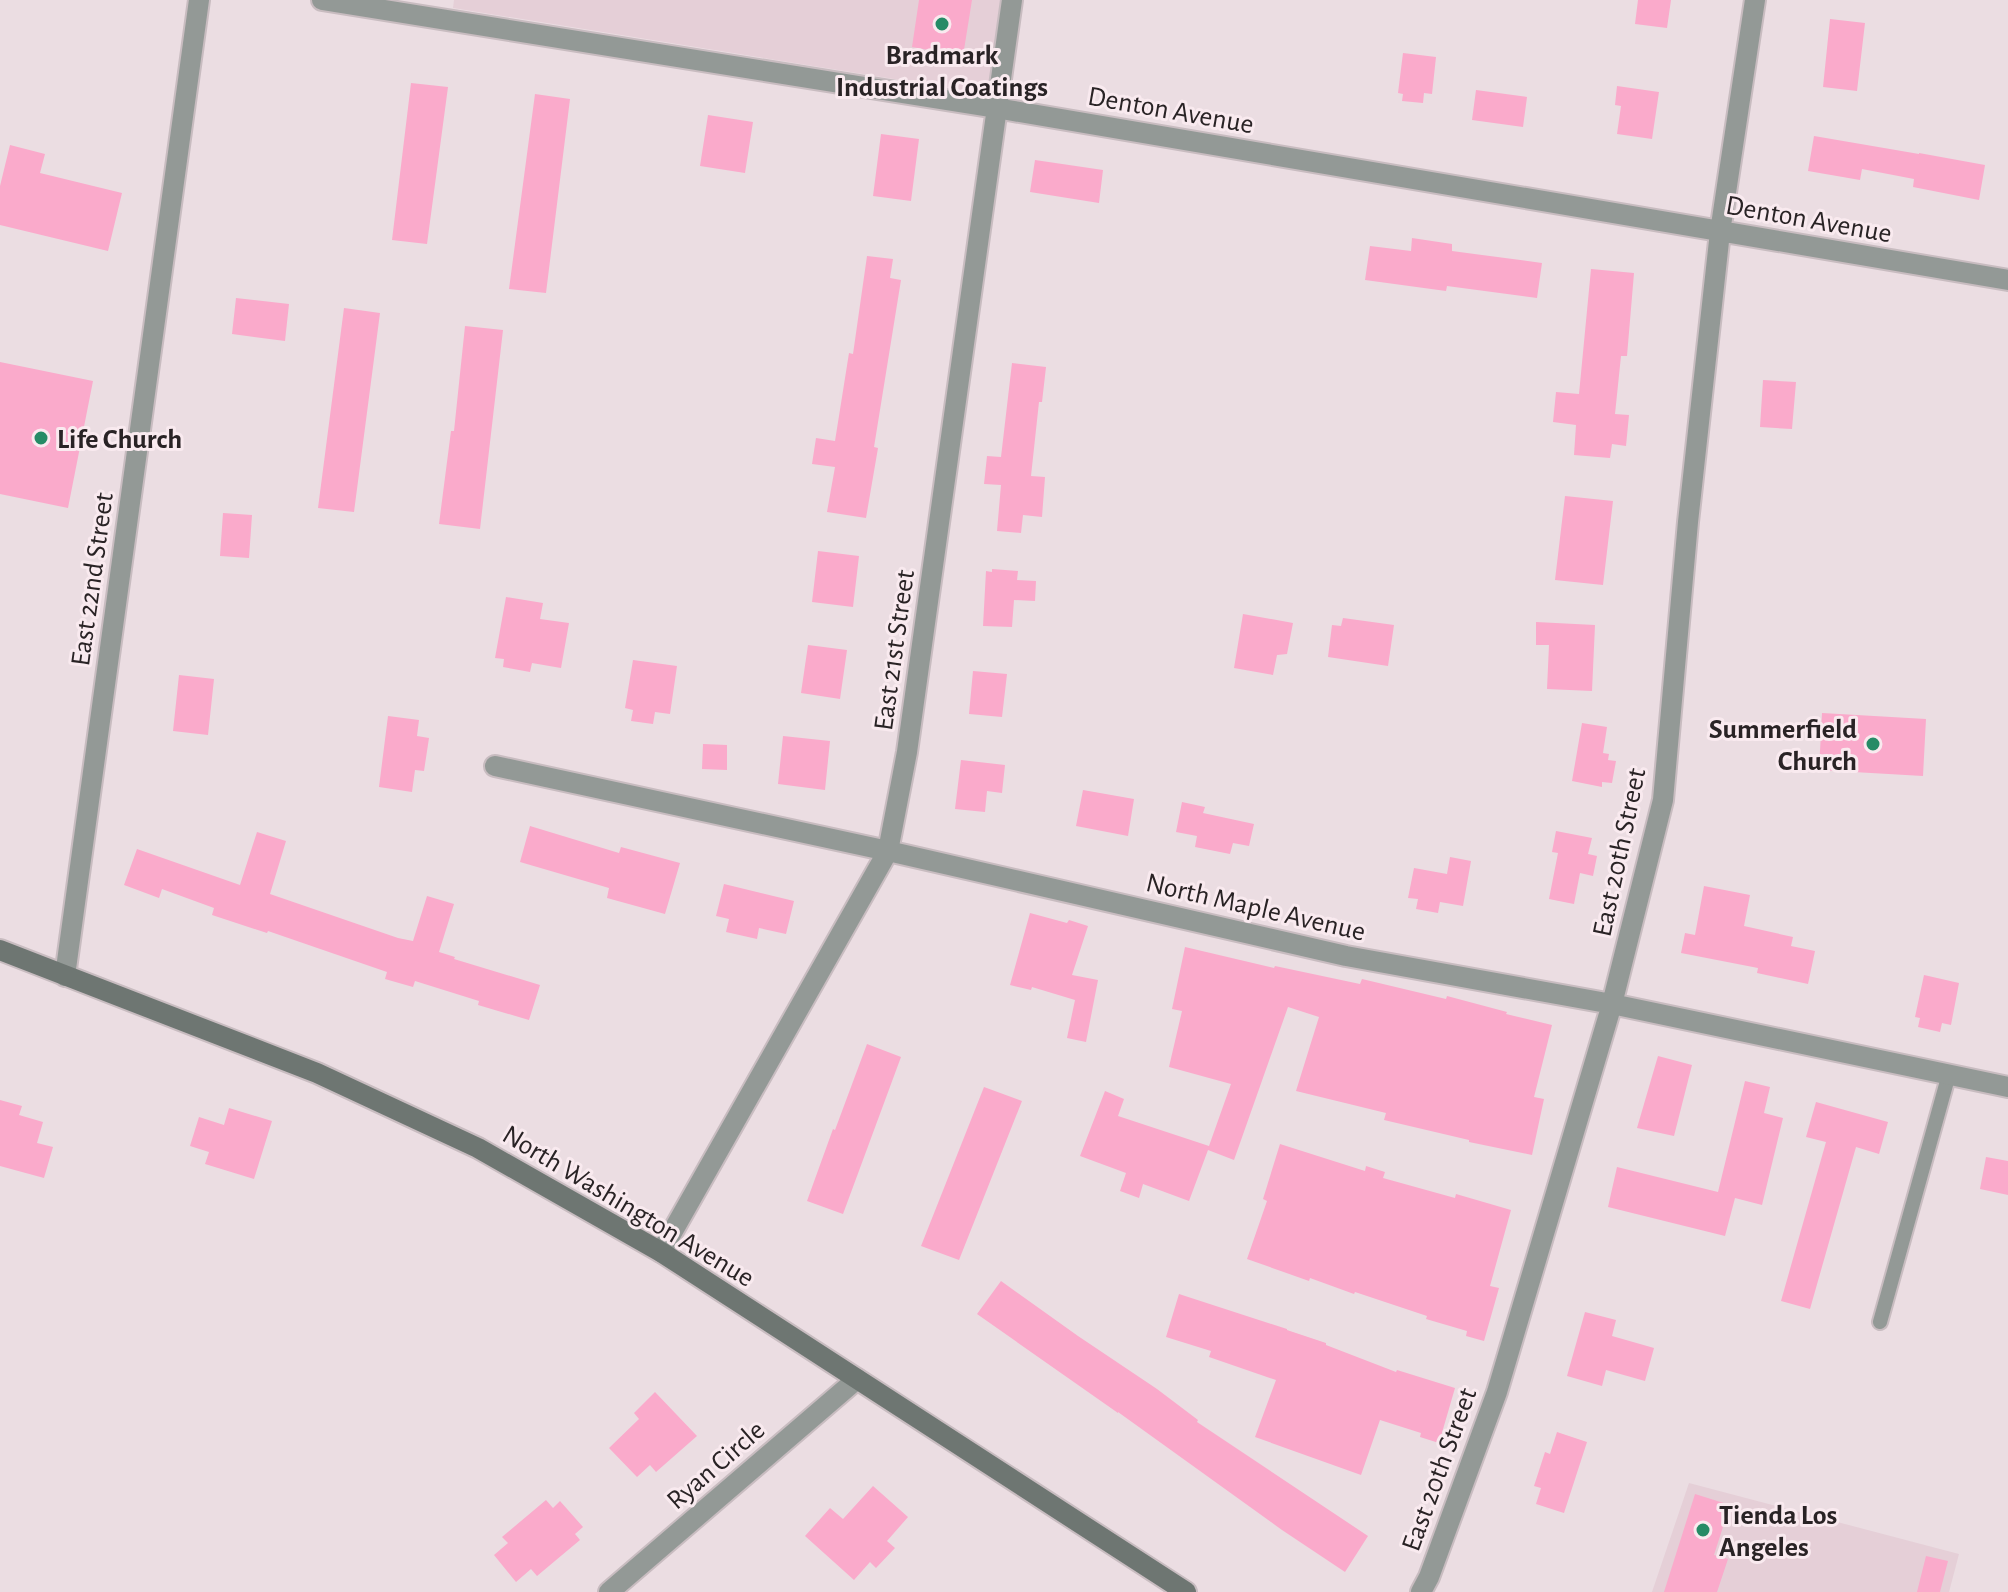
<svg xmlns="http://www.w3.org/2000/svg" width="2008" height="1592" font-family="'Alegreya Sans',sans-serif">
	<rect width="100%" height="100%" fill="#ebdde2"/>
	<!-- built -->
	<path fill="#e5cfd7" d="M 454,0 L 1006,0 L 995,72 L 990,86 L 981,93 L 453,8 Z
		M 1689,1483 L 1959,1554 L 1949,1592 L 1652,1592 Z"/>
	<!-- building -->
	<path fill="#faaacb" d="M 919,0 L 972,0 L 963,56 L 912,47 Z
		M 1638,0 L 1671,0 L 1667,28 L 1635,24 Z
		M 1830,19 L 1865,23 L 1857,91 L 1823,87 Z
		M 1403,53 L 1436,57 L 1432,94 L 1424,93 L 1423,103 L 1402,101 L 1403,94 L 1398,93 Z
		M 411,83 L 448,87 L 427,244 L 392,240 Z
		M 1617,86 L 1659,92 L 1652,139 L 1617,134 L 1621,106 L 1615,105 Z
		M 1476,90 L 1527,97 L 1523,127 L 1472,120 Z
		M 535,94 L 570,99 L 546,293 L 509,289 Z
		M 708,115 L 753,122 L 745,173 L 700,166 Z
		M 881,134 L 919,139 L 911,201 L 873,196 Z
		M 1814,136 L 1919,154 L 1919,153 L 1985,165 L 1979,200 L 1913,187 L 1914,179 L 1862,169 L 1860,180 L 1808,171 Z
		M 10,145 L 45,154 L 40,173 L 122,193 L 108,251 L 0,225 L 0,186 Z
		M 1035,160 L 1103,170 L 1099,203 L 1030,192 Z
		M 1412,238 L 1452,244 L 1452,251 L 1542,263 L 1537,298 L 1447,286 L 1446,291 L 1365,280 L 1370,246 L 1411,251 Z
		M 867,256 L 893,259 L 890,278 L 901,280 L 874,447 L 878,448 L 866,518 L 827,512 L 835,467 L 812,464 L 816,438 L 835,441 L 849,353 L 853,354 Z
		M 1591,269 L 1634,273 L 1627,356 L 1621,356 L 1615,414 L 1629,415 L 1626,446 L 1612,444 L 1610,458 L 1574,455 L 1576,425 L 1553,422 L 1556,392 L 1579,394 Z
		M 236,298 L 289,304 L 285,341 L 232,334 Z
		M 344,308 L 380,313 L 354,512 L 318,508 Z
		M 465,326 L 503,330 L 480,529 L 439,524 L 451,431 L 454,431 Z
		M 0,362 L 93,381 L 68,508 L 0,494 Z
		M 1012,363 L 1046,367 L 1042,402 L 1039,402 L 1031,476 L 1045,477 L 1042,517 L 1023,515 L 1021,533 L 997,531 L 1001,485 L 984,484 L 987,456 L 1001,457 Z
		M 1763,380 L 1796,382 L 1792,429 L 1760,427 Z
		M 1565,496 L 1613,501 L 1603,585 L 1555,580 Z
		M 223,513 L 252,515 L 249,558 L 220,556 Z
		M 818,551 L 859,556 L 853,607 L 812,602 Z
		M 992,569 L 1018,571 L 1017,580 L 1036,581 L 1035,601 L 1014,600 L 1012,627 L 983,626 L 986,571 L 992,572 Z
		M 506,597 L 543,603 L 540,619 L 569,623 L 561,668 L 532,663 L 530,672 L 503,667 L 504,659 L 495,658 Z
		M 1243,614 L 1293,623 L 1287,654 L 1277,655 L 1273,675 L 1234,668 Z
		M 1343,618 L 1394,625 L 1388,666 L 1328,657 L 1332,625 L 1341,626 Z
		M 1536,622 L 1595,625 L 1592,691 L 1547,689 L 1549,645 L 1536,645 Z
		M 808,645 L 847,650 L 840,699 L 801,693 Z
		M 633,660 L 677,666 L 670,714 L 655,712 L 653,724 L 631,721 L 633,710 L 625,708 Z
		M 973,671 L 1007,674 L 1002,717 L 969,714 Z
		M 179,675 L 214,679 L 208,735 L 173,731 Z
		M 1822,713 L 1926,719 L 1923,776 L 1819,770 Z
		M 388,716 L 419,720 L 417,736 L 429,738 L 424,771 L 415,770 L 412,792 L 379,787 Z
		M 1582,723 L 1607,727 L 1603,753 L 1609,754 L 1608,760 L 1616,761 L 1612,783 L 1602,782 L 1602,787 L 1572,781 Z
		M 783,736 L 830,741 L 825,790 L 778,784 Z
		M 703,744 L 727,745 L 727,770 L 702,769 Z
		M 961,760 L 1005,765 L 1002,793 L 987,791 L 985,812 L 955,809 Z
		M 1083,790 L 1134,799 L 1128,836 L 1076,826 Z
		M 1182,802 L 1205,807 L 1203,813 L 1254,824 L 1249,846 L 1233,843 L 1230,854 L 1195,847 L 1197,836 L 1176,832 Z
		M 530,826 L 619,853 L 621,847 L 680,863 L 665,914 L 607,898 L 609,888 L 520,862 Z
		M 1556,831 L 1592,838 L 1588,854 L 1597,856 L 1593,876 L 1580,873 L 1574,904 L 1549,899 L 1558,853 L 1552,852 Z
		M 257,832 L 286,841 L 270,894 L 398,938 L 413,941 L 427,896 L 454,904 L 439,952 L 455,957 L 454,959 L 540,985 L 529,1020 L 478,1005 L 479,1001 L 415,981 L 413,987 L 385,979 L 387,972 L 268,931 L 267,933 L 212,915 L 214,908 L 162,889 L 159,898 L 124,885 L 137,849 L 240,885 Z
		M 1450,857 L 1471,861 L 1463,906 L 1440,902 L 1438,913 L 1416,909 L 1418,899 L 1408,898 L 1414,868 L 1447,874 Z
		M 724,884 L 794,901 L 786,934 L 759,928 L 757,939 L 726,932 L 729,919 L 716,916 Z
		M 1704,886 L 1750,895 L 1744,926 L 1793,937 L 1791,946 L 1815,951 L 1808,984 L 1757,973 L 1758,968 L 1681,953 L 1685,933 L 1695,935 Z
		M 1030,913 L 1067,923 L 1069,920 L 1088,926 L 1072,975 L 1098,980 L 1086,1042 L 1067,1038 L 1075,1000 L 1032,987 L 1031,990 L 1010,985 Z
		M 1185,947 L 1274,968 L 1275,966 L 1360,984 L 1362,979 L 1446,999 L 1447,996 L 1507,1012 L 1506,1014 L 1552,1025 L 1534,1097 L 1544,1099 L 1532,1155 L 1469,1142 L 1469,1140 L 1384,1120 L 1386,1113 L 1296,1091 L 1319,1017 L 1288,1007 L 1234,1160 L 1208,1150 L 1189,1201 L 1143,1184 L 1139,1198 L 1120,1191 L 1126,1173 L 1080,1156 L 1105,1091 L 1124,1099 L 1118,1116 L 1209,1146 L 1231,1084 L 1169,1067 L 1182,1011 L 1172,1009 Z
		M 1924,975 L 1959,983 L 1951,1025 L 1942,1023 L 1940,1032 L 1918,1027 L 1920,1018 L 1915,1017 Z
		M 867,1044 L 901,1057 L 843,1214 L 807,1201 L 833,1129 L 835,1130 Z
		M 1658,1056 L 1692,1065 L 1674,1136 L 1637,1128 Z
		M 1745,1081 L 1770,1087 L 1764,1113 L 1783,1118 L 1762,1205 L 1735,1198 L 1725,1236 L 1608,1207 L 1617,1167 L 1718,1192 Z
		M 984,1087 L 1022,1101 L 959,1260 L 921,1246 Z
		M 0,1100 L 22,1106 L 19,1115 L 43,1122 L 37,1143 L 53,1147 L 44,1178 L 0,1166 Z
		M 1816,1102 L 1888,1122 L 1879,1154 L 1856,1147 L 1810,1309 L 1781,1301 L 1826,1142 L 1806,1137 Z
		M 229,1108 L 272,1121 L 254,1179 L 205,1164 L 209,1152 L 190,1146 L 199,1117 L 224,1125 Z
		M 1280,1144 L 1365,1171 L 1366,1166 L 1385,1172 L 1383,1178 L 1455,1198 L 1456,1194 L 1511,1210 L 1490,1286 L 1499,1288 L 1484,1341 L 1466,1336 L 1467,1331 L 1426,1319 L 1427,1316 L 1355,1292 L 1354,1294 L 1310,1278 L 1309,1281 L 1247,1259 L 1267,1201 L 1263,1199 Z
		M 1986,1157 L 2008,1161 L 2008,1195 L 1980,1189 Z
		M 1001,1281 L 1078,1336 L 1157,1389 L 1198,1420 L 1197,1422 L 1368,1536 L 1345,1572 L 1282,1530 L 1118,1412 L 1118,1413 L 977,1314 Z
		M 1179,1294 L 1287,1329 L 1287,1330 L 1326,1343 L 1326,1345 L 1396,1372 L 1397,1370 L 1455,1388 L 1439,1443 L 1420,1437 L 1421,1433 L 1380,1420 L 1361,1475 L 1255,1437 L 1276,1380 L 1209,1357 L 1211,1351 L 1166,1337 Z
		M 1585,1312 L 1616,1320 L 1612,1336 L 1654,1348 L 1645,1381 L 1606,1370 L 1602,1386 L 1567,1376 Z
		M 655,1392 L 697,1436 L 656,1472 L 650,1465 L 637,1477 L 609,1448 L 639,1419 L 634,1413 Z
		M 1557,1432 L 1587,1442 L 1564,1513 L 1536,1504 L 1541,1488 L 1534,1486 L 1545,1452 L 1550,1454 Z
		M 873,1486 L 908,1517 L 887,1541 L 895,1548 L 876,1568 L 870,1562 L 854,1580 L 805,1536 L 830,1508 L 843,1519 Z
		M 1695,1494 L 1730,1505 L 1714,1555 L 1728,1559 L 1717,1592 L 1664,1592 Z
		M 546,1500 L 553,1508 L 560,1501 L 583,1527 L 575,1534 L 580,1540 L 537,1576 L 531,1569 L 516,1582 L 494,1555 L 508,1543 L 502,1537 Z
		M 1926,1556 L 1948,1561 L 1940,1592 L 1917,1592 Z"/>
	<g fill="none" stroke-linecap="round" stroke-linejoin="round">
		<defs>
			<path id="service" d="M 1880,1322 L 1949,1074"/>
			<path id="minor" d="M 322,0 L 996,108 L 2008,280
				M 495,766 L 888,851 L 1346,956 L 1612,1004 L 2008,1087
				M 65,976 L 199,0
				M 661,1252 L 888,851 L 907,752 L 1012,0
				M 609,1592 L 857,1379
				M 1421,1592 L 1429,1577 L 1497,1392 L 1612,1004 L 1663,800 L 1688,522 L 1720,232 L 1755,0"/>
			<path id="secondary" d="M 0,950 L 317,1073 L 478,1148 L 661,1252 L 1186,1592"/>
		</defs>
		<!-- service casing -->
		<use href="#service" stroke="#c8bcc0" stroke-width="18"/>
		<!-- minor casing -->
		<use href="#minor" stroke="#c8bcc0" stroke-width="24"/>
		<!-- secondary casing -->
		<use href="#secondary" stroke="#c8bcc0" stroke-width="24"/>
		<!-- service -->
		<use href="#service" stroke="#939996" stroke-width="14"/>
		<!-- minor -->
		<use href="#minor" stroke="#939996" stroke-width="20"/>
		<!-- secondary -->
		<use href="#secondary" stroke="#6e7672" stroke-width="20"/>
	</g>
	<!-- markers -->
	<g fill="#268b66" stroke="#f9eaef" stroke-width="3">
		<circle cx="942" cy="24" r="8"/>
		<circle cx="41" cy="438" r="8"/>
		<circle cx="1873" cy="744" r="8"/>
		<circle cx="1703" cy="1530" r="8"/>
	</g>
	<g text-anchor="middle" stroke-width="6" stroke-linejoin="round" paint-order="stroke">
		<!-- poi labels -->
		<g font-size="28" font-weight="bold" fill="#292325" stroke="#f9eaef" text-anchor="start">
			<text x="942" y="64" text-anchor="middle">Bradmark<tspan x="942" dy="32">Industrial Coatings</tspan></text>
			<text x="57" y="448">Life Church</text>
			<text x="1857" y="738" text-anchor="end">Summerfield<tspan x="1857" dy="32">Church</tspan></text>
			<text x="1719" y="1524">Tienda Los<tspan x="1719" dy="32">Angeles</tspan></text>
		</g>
		<!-- street labels -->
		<g font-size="28" fill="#292325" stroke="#f9eaef">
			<text transform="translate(1171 109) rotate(10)" y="10">Denton Avenue</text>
			<text transform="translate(1809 218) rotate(10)" y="10">Denton Avenue</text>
			<text transform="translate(91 579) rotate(-82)" y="10">East 22nd Street</text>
			<text transform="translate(893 650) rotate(-82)" y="10">East 21st Street</text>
			<text transform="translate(1618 852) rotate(-78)" y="10">East 20th Street</text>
			<text transform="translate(1256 906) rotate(13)" y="10">North Maple Avenue</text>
			<text transform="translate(629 1205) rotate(31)" y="10">North Washington Avenue</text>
			<text transform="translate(715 1464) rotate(-41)" y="10">Ryan Circle</text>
			<text transform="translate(1438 1469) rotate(-70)" y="10">East 20th Street</text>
		</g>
	</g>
</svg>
